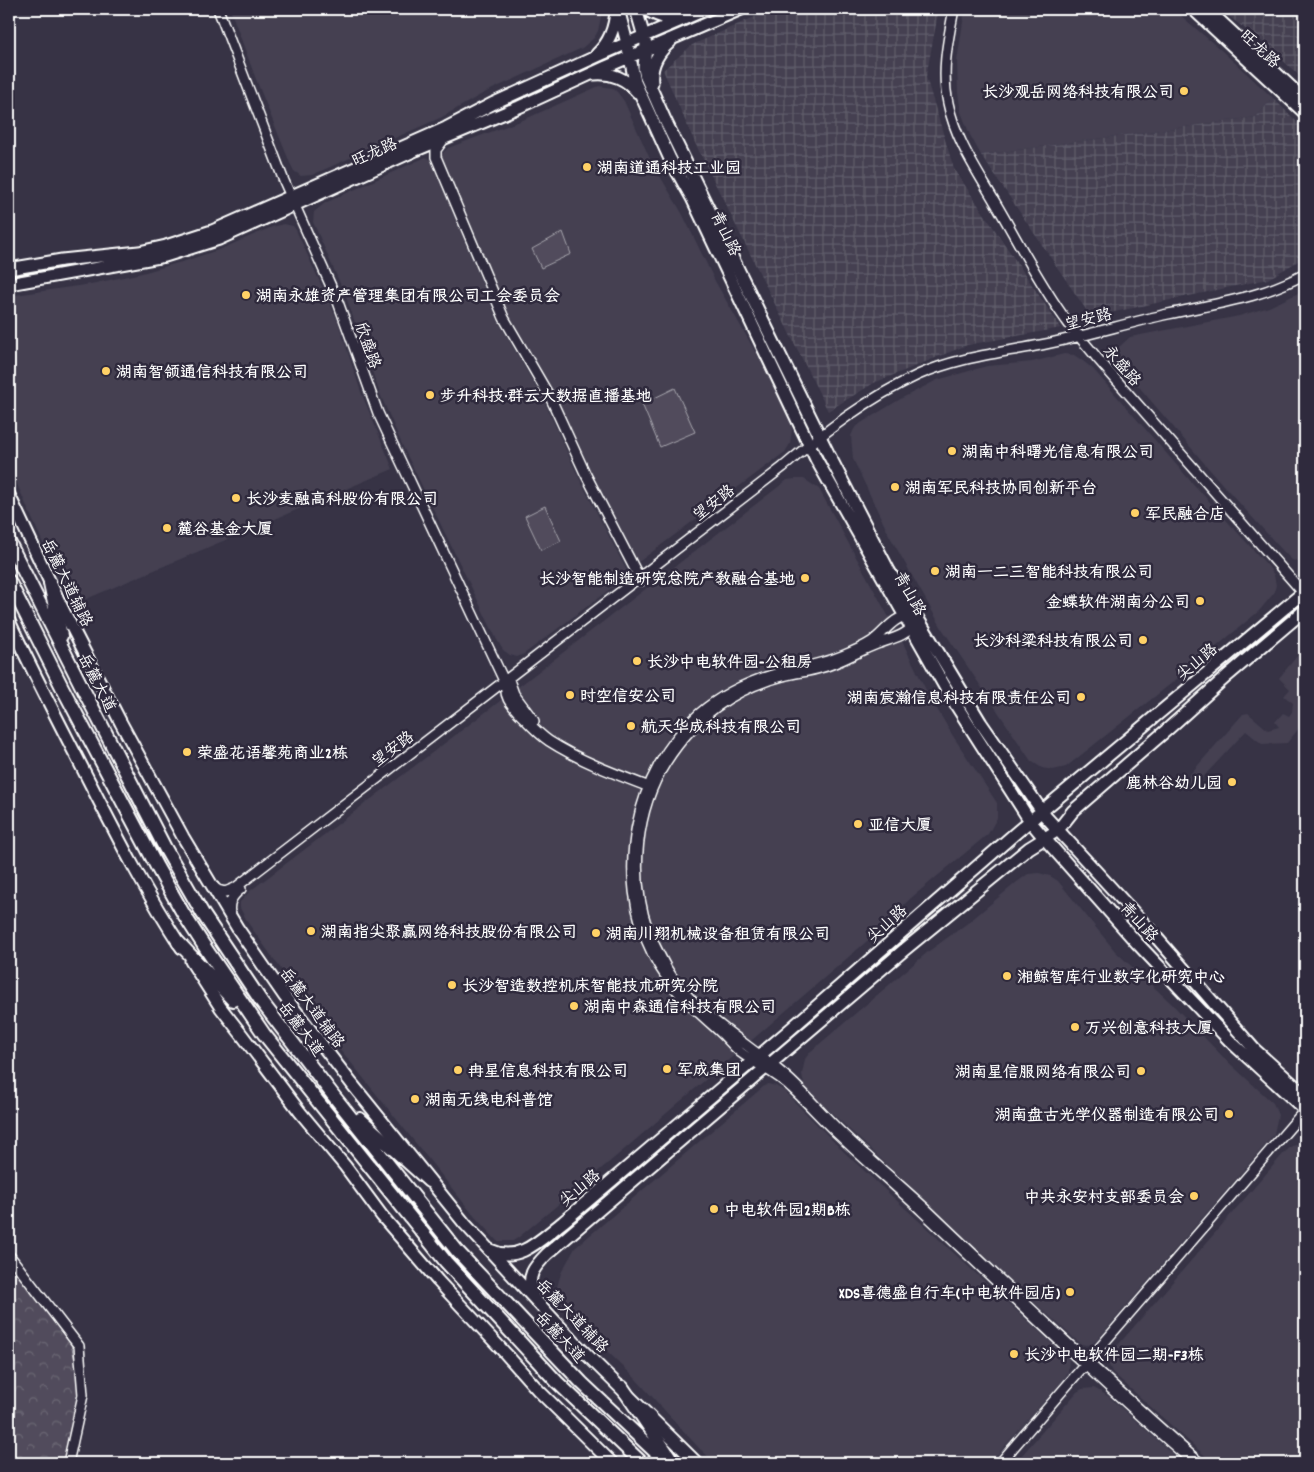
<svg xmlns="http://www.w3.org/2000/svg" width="1314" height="1472" font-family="Dekko,'LXGW WenKai TC',sans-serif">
	<defs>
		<pattern id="industrial-grid" width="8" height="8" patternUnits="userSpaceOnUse" patternTransform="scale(1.25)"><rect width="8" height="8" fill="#444051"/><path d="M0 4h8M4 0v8" fill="none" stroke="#605d6b"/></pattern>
		<pattern id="forest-crowns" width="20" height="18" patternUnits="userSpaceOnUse" patternTransform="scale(1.25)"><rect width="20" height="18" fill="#514c5c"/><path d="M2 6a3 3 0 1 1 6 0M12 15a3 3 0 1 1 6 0" fill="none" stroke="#6b6774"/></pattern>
	</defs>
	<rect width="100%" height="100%" fill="#373345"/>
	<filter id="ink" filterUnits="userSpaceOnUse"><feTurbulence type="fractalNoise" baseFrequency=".02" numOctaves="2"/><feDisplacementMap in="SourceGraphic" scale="10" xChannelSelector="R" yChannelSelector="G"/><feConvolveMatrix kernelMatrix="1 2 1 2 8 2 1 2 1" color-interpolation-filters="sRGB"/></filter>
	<g filter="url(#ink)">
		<!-- built -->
		<path fill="#444051" d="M 230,9 L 600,9 L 601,17 L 598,31 L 594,38 L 582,48 L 484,93 L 442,117 L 312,175 L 301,176 L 294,171 L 290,163 L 257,82 Z
			M 965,9 L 1173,9 L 1222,51 L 1273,98 L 1256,117 L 981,155 L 970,135 L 961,112 L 958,93 L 957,61 Z
			M 599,86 L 613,88 L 618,93 L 624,101 L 651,161 L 682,213 L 715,281 L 767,372 L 790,422 L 792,429 L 790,444 L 785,452 L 640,561 L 638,561 L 634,557 L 508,316 L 441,155 L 448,148 L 523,120 Z
			M 426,157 L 431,160 L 498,321 L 544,401 L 578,476 L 627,571 L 626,575 L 622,580 L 524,654 L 517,657 L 510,655 L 503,650 L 497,640 L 404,449 L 380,394 L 346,297 L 313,222 L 314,212 L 325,203 Z
			M 284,224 L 293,226 L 296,230 L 337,319 L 361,392 L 393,469 L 72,605 L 45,548 L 17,484 L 9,460 L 9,296 L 91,284 L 142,273 L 185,261 L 221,249 L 272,227 Z
			M 1305,290 L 1305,564 L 1292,560 L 1283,551 L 1222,484 L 1122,367 L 1118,358 L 1119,347 L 1130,337 L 1239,316 L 1269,307 Z
			M 1064,354 L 1074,355 L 1083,361 L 1093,369 L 1187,477 L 1268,566 L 1274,575 L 1276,585 L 1274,593 L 1259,611 L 1192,667 L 1066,767 L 1053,770 L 1042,768 L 1031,761 L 943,630 L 889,535 L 853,459 L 851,436 L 854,429 L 861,423 L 902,398 L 937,380 L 987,366 L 1032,362 Z
			M 795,479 L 804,479 L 819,489 L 904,645 L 927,692 L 953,736 L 997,803 L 997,818 L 988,834 L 911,898 L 866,942 L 619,1154 L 519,1237 L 513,1241 L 497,1241 L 475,1217 L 324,1029 L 248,923 L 240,908 L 240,902 L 250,891 L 487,711 L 782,484 L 787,480 Z
			M 1302,650 L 1305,650 L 1305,721 L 1287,743 L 1262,744 L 1246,731 L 1192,789 L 1186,783 L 1185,780 L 1243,714 L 1248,713 L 1268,730 L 1279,727 L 1275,722 L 1283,713 L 1289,716 L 1292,712 L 1293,703 L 1284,696 L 1290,689 L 1279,678 Z
			M 1039,873 L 1050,876 L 1058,881 L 1115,951 L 1172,1004 L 1226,1060 L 1273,1103 L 1278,1115 L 1274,1134 L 1267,1143 L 1097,1340 L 1092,1344 L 1086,1345 L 1081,1344 L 1077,1341 L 1017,1287 L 835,1116 L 809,1091 L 804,1085 L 802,1074 L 805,1059 L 810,1052 L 929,951 L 969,922 L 1017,882 L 1028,874 Z
			M 768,1084 L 776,1086 L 783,1090 L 845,1153 L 1069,1359 L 1068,1372 L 1064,1379 L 990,1463 L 715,1463 L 699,1448 L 634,1377 L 565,1311 L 558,1299 L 557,1287 L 561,1273 L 575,1248 L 763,1087 Z
			M 1301,1144 L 1305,1145 L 1305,1463 L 1213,1463 L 1112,1372 L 1108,1363 L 1108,1358 L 1112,1352 L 1284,1153 L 1292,1146 Z
			M 1094,1388 L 1108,1396 L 1183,1463 L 1015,1463 L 1077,1392 L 1082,1389 Z"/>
		<!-- industrial -->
		<path fill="url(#industrial-grid)" d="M 772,9 L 939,9 L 926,77 L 954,169 L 1061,328 L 967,345 L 874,383 L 828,411 L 695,143 L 663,70 L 692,45 Z
			M 1219,9 L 1305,9 L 1305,81 L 1264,43 Z
			M 1273,98 L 1305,130 L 1305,257 L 1268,279 L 1091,317 L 981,155 L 1256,117 Z"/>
		<!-- forest -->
		<path fill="url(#forest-crowns)" stroke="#a8a6ae" d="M 9,1255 L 68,1331 L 83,1395 L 72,1463 L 9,1463 Z"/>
		<!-- garden -->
		<path fill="#514c5c" stroke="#a8a6ae" d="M 563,232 L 571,254 L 541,268 L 532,249 Z
			M 675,388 L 695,432 L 660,447 L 642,404 Z
			M 545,506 L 561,541 L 541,550 L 525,516 Z"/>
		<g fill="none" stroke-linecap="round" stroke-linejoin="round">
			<defs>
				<path id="minor" d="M 218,9 L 284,181 L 338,302 L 378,413 L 506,685 C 504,697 511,704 518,712 C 528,722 538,734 549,741 C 580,761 618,775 652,788
					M 954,9 C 948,40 941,71 948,103 C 955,139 977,171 995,202 C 1018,241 1039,283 1066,320 C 1075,333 1087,345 1097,358 L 1305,595
					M 444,139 L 436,150 L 436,157 L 504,318 L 551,399 L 585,473 L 641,581
					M 911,616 C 893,615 884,634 871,642 C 862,648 852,652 842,656 C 823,664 802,667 782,672 C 752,680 723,693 699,714 C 634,773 613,876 653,955 C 670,988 691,1006 718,1030 C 726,1037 732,1045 740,1052 C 757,1065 777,1073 792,1088 C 808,1103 823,1120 840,1136 C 867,1162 896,1186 923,1212 C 1013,1297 1101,1382 1194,1463
					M 914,624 C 907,636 890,639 877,644 C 858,651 840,663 820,668 C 808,672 795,672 783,676 C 732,689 695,717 666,762 C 636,809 629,876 648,930 C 653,943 660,956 667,969 C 694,1015 752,1045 791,1081 C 809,1098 825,1117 843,1134 C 870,1160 899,1184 926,1209 C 1016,1295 1106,1381 1200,1463
					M 509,680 L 514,694 L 534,721
					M 212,886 L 218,890 L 225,892 L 235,888 L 783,467 C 824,432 868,398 918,375 C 956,358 994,354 1035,346 C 1080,338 1123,324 1168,314 C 1217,303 1259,299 1305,274
					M 230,914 C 228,902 232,896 241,889
					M 9,1255 L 79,1346 L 83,1395 L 68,1463
					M 1000,1463 L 1305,1110"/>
				<path id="major" d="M 618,9 L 627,43 L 635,82 L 670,159 L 692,198 L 816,459 L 949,694 L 1030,821 L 1045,839 L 1137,943 L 1230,1041 L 1305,1110
					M 636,9 L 646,44 L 644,68 L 646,77 L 665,120 L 829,455 L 889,571 L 981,723 L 1046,817 L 1149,929 L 1254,1049 L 1305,1095
					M 646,9 C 655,16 670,20 681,18
					M 1193,9 L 1305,113
					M 1207,9 L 1305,100
					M 597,54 C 610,42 615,28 616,10
					M 594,74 C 611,72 627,79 637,92
					M 652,83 C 650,66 657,53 670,42
					M 9,269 L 62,260 L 139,252 L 166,246 L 212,231 L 446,128 L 494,103 L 602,54 L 707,9
					M 9,284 L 165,256 L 219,239 L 416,150 L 519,107 L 606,67 L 741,9
					M 9,495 L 63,610 L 121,723 L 183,837 L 238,929 L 285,997 L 352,1084 L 465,1224 L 578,1346 L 697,1463
					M 9,621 C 34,675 62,728 89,781 C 118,838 147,895 182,948
					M 191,961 L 221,1008 L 242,1035 L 300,1112 L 345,1166 L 382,1216 L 438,1281 L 506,1354 L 538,1390 L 612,1463
					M 490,1250 C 519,1264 541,1239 563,1222 L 786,1033 L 1018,831 L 1305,591
					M 533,1295 C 526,1276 534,1267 547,1254 L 904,950 L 1029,848 L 1058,830 L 1073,811 L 1169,728 L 1227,676 L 1305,610"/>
				<path id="highway" d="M 9,542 L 83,689 L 165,848 L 203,914 L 261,1001 L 333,1095 L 458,1252 L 582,1383 L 667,1463
					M 9,581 L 62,687 L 157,867 L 183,913 L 208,952 L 264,1034 L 446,1262 L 557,1382 L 642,1463
					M 50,583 L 61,636
					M 178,942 L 233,1000
					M 360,1119 L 429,1181
					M 622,1387 L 671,1459"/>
			</defs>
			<!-- minor casing -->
			<use href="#minor" stroke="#fff" stroke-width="12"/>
			<!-- major casing -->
			<use href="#major" stroke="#fff" stroke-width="15"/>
			<!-- highway casing -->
			<use href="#highway" stroke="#fff" stroke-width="16"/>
			<!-- minor -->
			<use href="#minor" stroke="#2f2a3d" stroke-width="9"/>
			<!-- major -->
			<use href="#major" stroke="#2f2a3d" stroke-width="11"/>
			<!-- highway -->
			<use href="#highway" stroke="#2f2a3d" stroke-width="12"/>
		</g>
	</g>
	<!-- markers -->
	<g fill="#ffd166" stroke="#2f2a3d" stroke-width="2">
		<circle cx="1184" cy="91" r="5"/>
		<circle cx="587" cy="167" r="5"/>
		<circle cx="246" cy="295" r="5"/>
		<circle cx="106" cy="371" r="5"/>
		<circle cx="430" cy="395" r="5"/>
		<circle cx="952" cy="451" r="5"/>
		<circle cx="895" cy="487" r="5"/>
		<circle cx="236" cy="498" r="5"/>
		<circle cx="1135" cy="513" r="5"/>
		<circle cx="167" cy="528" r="5"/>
		<circle cx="935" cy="571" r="5"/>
		<circle cx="805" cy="578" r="5"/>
		<circle cx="1200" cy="601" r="5"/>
		<circle cx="1143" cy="640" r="5"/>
		<circle cx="637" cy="661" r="5"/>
		<circle cx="570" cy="695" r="5"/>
		<circle cx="1081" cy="697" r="5"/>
		<circle cx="631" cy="726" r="5"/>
		<circle cx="187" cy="752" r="5"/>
		<circle cx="1232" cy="782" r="5"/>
		<circle cx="858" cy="824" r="5"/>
		<circle cx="311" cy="931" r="5"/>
		<circle cx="596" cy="933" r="5"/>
		<circle cx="1007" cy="976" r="5"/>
		<circle cx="452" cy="985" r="5"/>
		<circle cx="574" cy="1006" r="5"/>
		<circle cx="1075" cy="1027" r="5"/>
		<circle cx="667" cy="1069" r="5"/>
		<circle cx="458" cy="1070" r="5"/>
		<circle cx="1141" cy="1071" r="5"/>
		<circle cx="415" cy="1099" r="5"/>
		<circle cx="1229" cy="1114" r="5"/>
		<circle cx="1194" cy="1196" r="5"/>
		<circle cx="714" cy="1209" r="5"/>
		<circle cx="1070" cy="1292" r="5"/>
		<circle cx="1014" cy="1354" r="5"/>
	</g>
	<g text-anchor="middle" stroke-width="5" stroke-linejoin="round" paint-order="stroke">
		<!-- street labels -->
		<g font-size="16" fill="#fff" stroke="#2f2a3d">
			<text transform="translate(1261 48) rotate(43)" y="6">旺龙路</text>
			<text transform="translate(374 151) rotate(-24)" y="6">旺龙路</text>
			<text transform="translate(727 233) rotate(64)" y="6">青山路</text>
			<text transform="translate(1088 318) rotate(-14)" y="6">望安路</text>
			<text transform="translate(369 345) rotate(71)" y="6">欣盛路</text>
			<text transform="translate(1123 365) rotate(49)" y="6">永盛路</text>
			<text transform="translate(713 502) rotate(-38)" y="6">望安路</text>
			<text transform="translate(68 582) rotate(64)" y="6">岳麓大道辅路</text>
			<text transform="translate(911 593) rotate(61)" y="6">青山路</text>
			<text transform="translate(1196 661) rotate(-40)" y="6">尖山路</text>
			<text transform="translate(98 682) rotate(63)" y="6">岳麓大道</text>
			<text transform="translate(392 748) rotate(-37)" y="6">望安路</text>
			<text transform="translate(1140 921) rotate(48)" y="6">青山路</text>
			<text transform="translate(886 923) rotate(-42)" y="6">尖山路</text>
			<text transform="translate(313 1007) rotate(53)" y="6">岳麓大道辅路</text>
			<text transform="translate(302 1028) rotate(53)" y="6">岳麓大道</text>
			<text transform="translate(579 1187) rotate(-40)" y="6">尖山路</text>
			<text transform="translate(573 1315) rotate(46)" y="6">岳麓大道辅路</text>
			<text transform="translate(561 1336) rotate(47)" y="6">岳麓大道</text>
		</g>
		<!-- poi labels -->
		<g font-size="16" font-weight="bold" fill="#fff" stroke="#2f2a3d" text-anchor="start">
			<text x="1174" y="97" text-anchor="end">长沙观岳网络科技有限公司</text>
			<text x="597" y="173">湖南道通科技工业园</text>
			<text x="256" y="301">湖南永雄资产管理集团有限公司工会委员会</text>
			<text x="116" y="377">湖南智领通信科技有限公司</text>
			<text x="440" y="401">步升科技·群云大数据直播基地</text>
			<text x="962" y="457">湖南中科曙光信息有限公司</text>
			<text x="905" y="493">湖南军民科技协同创新平台</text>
			<text x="246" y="504">长沙麦融高科股份有限公司</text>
			<text x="1145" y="519">军民融合店</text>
			<text x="177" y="534">麓谷基金大厦</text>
			<text x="945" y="577">湖南一二三智能科技有限公司</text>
			<text x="795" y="584" text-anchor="end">长沙智能制造研究总院产教融合基地</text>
			<text x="1190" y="607" text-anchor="end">金蝶软件湖南分公司</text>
			<text x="1133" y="646" text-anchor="end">长沙科梁科技有限公司</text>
			<text x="647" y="667">长沙中电软件园-公租房</text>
			<text x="580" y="701">时空信安公司</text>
			<text x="1071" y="703" text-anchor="end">湖南宸瀚信息科技有限责任公司</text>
			<text x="641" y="732">航天华成科技有限公司</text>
			<text x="197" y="758">荣盛花语馨苑商业2栋</text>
			<text x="1222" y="788" text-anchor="end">鹿林谷幼儿园</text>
			<text x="868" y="830">亚信大厦</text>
			<text x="321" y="937">湖南指尖聚赢网络科技股份有限公司</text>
			<text x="606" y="939">湖南川翔机械设备租赁有限公司</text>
			<text x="1017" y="982">湘鲸智库行业数字化研究中心</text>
			<text x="462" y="991">长沙智造数控机床智能技术研究分院</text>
			<text x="584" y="1012">湖南中森通信科技有限公司</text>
			<text x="1085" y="1033">万兴创意科技大厦</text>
			<text x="677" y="1075">军成集团</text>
			<text x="468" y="1076">冉星信息科技有限公司</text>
			<text x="1131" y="1077" text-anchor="end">湖南星信服网络有限公司</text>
			<text x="425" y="1105">湖南无线电科普馆</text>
			<text x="1219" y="1120" text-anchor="end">湖南盘古光学仪器制造有限公司</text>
			<text x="1184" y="1202" text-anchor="end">中共永安村支部委员会</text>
			<text x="724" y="1215">中电软件园2期B栋</text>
			<text x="1060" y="1298" text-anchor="end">XDS喜德盛自行车(中电软件园店)</text>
			<text x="1024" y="1360">长沙中电软件园二期-F3栋</text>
		</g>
	</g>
	<!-- margin -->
	<rect width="1314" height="1472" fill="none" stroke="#2f2a3d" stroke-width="30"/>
	<rect x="15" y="15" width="1284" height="1442" fill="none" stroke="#fff" stroke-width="2" filter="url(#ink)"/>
</svg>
